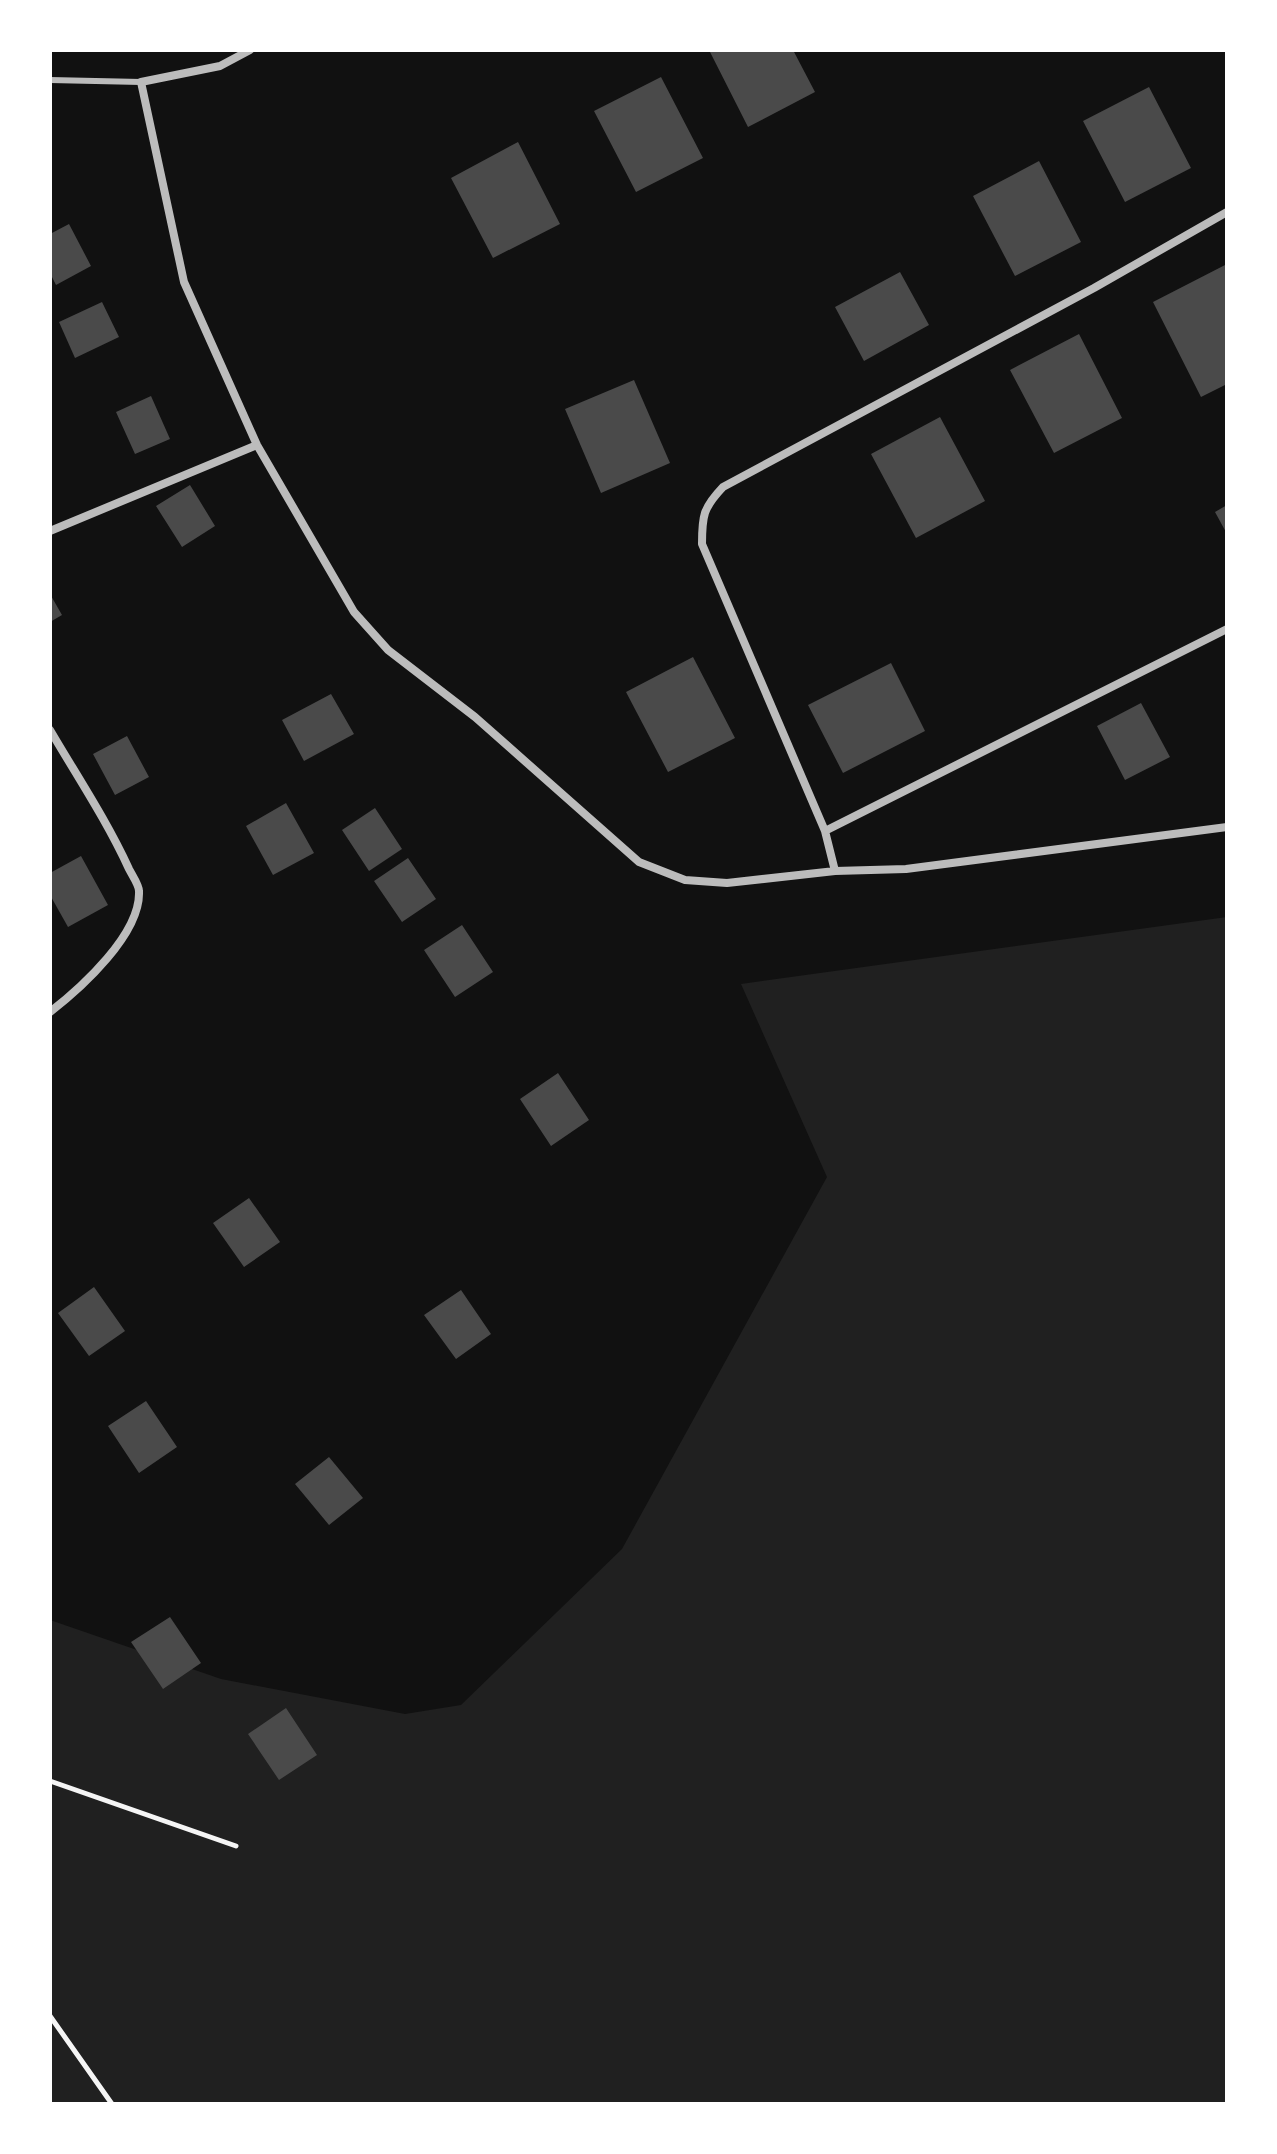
<svg xmlns="http://www.w3.org/2000/svg" width="1277" height="2154" font-family="'Nunito Sans',sans-serif">
	<rect width="100%" height="100%" fill="#111"/>
	<!-- green -->
	<path fill="#202020" d="M 1227,917 L 1227,2104 L 50,2104 L 50,1620 L 221,1679 L 405,1714 L 461,1705 L 622,1549 L 827,1177 L 741,984 Z"/>
	<!-- building -->
	<path fill="#4a4a4a" d="M 709,50 L 793,50 L 815,92 L 748,127 Z
		M 661,77 L 703,158 L 636,192 L 594,111 Z
		M 1149,87 L 1191,168 L 1125,202 L 1083,121 Z
		M 518,142 L 560,224 L 493,258 L 451,178 Z
		M 1039,161 L 1081,242 L 1015,276 L 973,196 Z
		M 69,224 L 91,266 L 56,285 L 50,273 L 50,234 Z
		M 1227,264 L 1227,384 L 1201,397 L 1153,302 Z
		M 900,272 L 929,325 L 864,361 L 835,307 Z
		M 102,302 L 119,337 L 75,358 L 59,322 Z
		M 1079,334 L 1122,418 L 1054,453 L 1010,370 Z
		M 634,380 L 670,463 L 601,493 L 565,409 Z
		M 151,396 L 170,439 L 135,454 L 116,412 Z
		M 940,417 L 985,501 L 916,538 L 871,454 Z
		M 190,485 L 215,526 L 182,547 L 156,506 Z
		M 1227,505 L 1227,534 L 1215,512 Z
		M 50,594 L 62,615 L 50,622 Z
		M 693,657 L 735,738 L 668,772 L 626,692 Z
		M 891,663 L 925,731 L 843,773 L 808,705 Z
		M 331,694 L 354,734 L 304,761 L 282,720 Z
		M 1141,703 L 1170,757 L 1125,780 L 1097,726 Z
		M 127,736 L 149,777 L 115,795 L 93,754 Z
		M 286,803 L 314,853 L 273,875 L 246,826 Z
		M 375,808 L 402,849 L 369,871 L 342,830 Z
		M 81,856 L 108,905 L 68,927 L 50,895 L 50,873 Z
		M 408,858 L 436,899 L 402,922 L 374,881 Z
		M 462,925 L 493,972 L 455,997 L 424,950 Z
		M 558,1073 L 589,1120 L 551,1146 L 520,1099 Z
		M 249,1198 L 280,1242 L 244,1267 L 213,1223 Z
		M 94,1287 L 125,1331 L 89,1356 L 58,1313 Z
		M 461,1290 L 491,1334 L 456,1359 L 424,1315 Z
		M 146,1401 L 177,1447 L 139,1473 L 108,1426 Z
		M 329,1457 L 363,1498 L 329,1525 L 295,1484 Z
		M 170,1617 L 201,1663 L 163,1689 L 131,1642 Z
		M 286,1708 L 317,1755 L 279,1780 L 248,1734 Z"/>
	<g fill="none" stroke-linecap="round" stroke-linejoin="round">
		<!-- path -->
		<path stroke="#f5f5f5" stroke-width="5" d="M 50,1781 L 236,1846
			M 50,2016 L 112,2104"/>
		<!-- service -->
		<path stroke="#bcbcbc" stroke-width="6" d="M 50,80 L 141,82"/>
		<!-- minor -->
		<path stroke="#bcbcbc" stroke-width="8" d="M 250,50 L 220,66 L 141,82 L 184,282 L 257,445 L 354,612 L 388,650 L 475,717 L 639,862 L 685,880 L 727,883 L 835,871 L 906,869 L 1227,827
			M 50,531 L 257,445
			M 50,730 C 77,776 107,821 129,869 C 132,875 139,885 139,891 C 141,934 81,988 50,1012
			M 825,831 L 1227,629
			M 835,871 L 825,831 L 702,544 C 702,516 703,508 723,487 L 1094,288 L 1227,212"/>
	</g>
	<!-- border -->
	<rect width="1277" height="2154" fill="none" stroke="#ffffff" stroke-width="104"/>
</svg>
